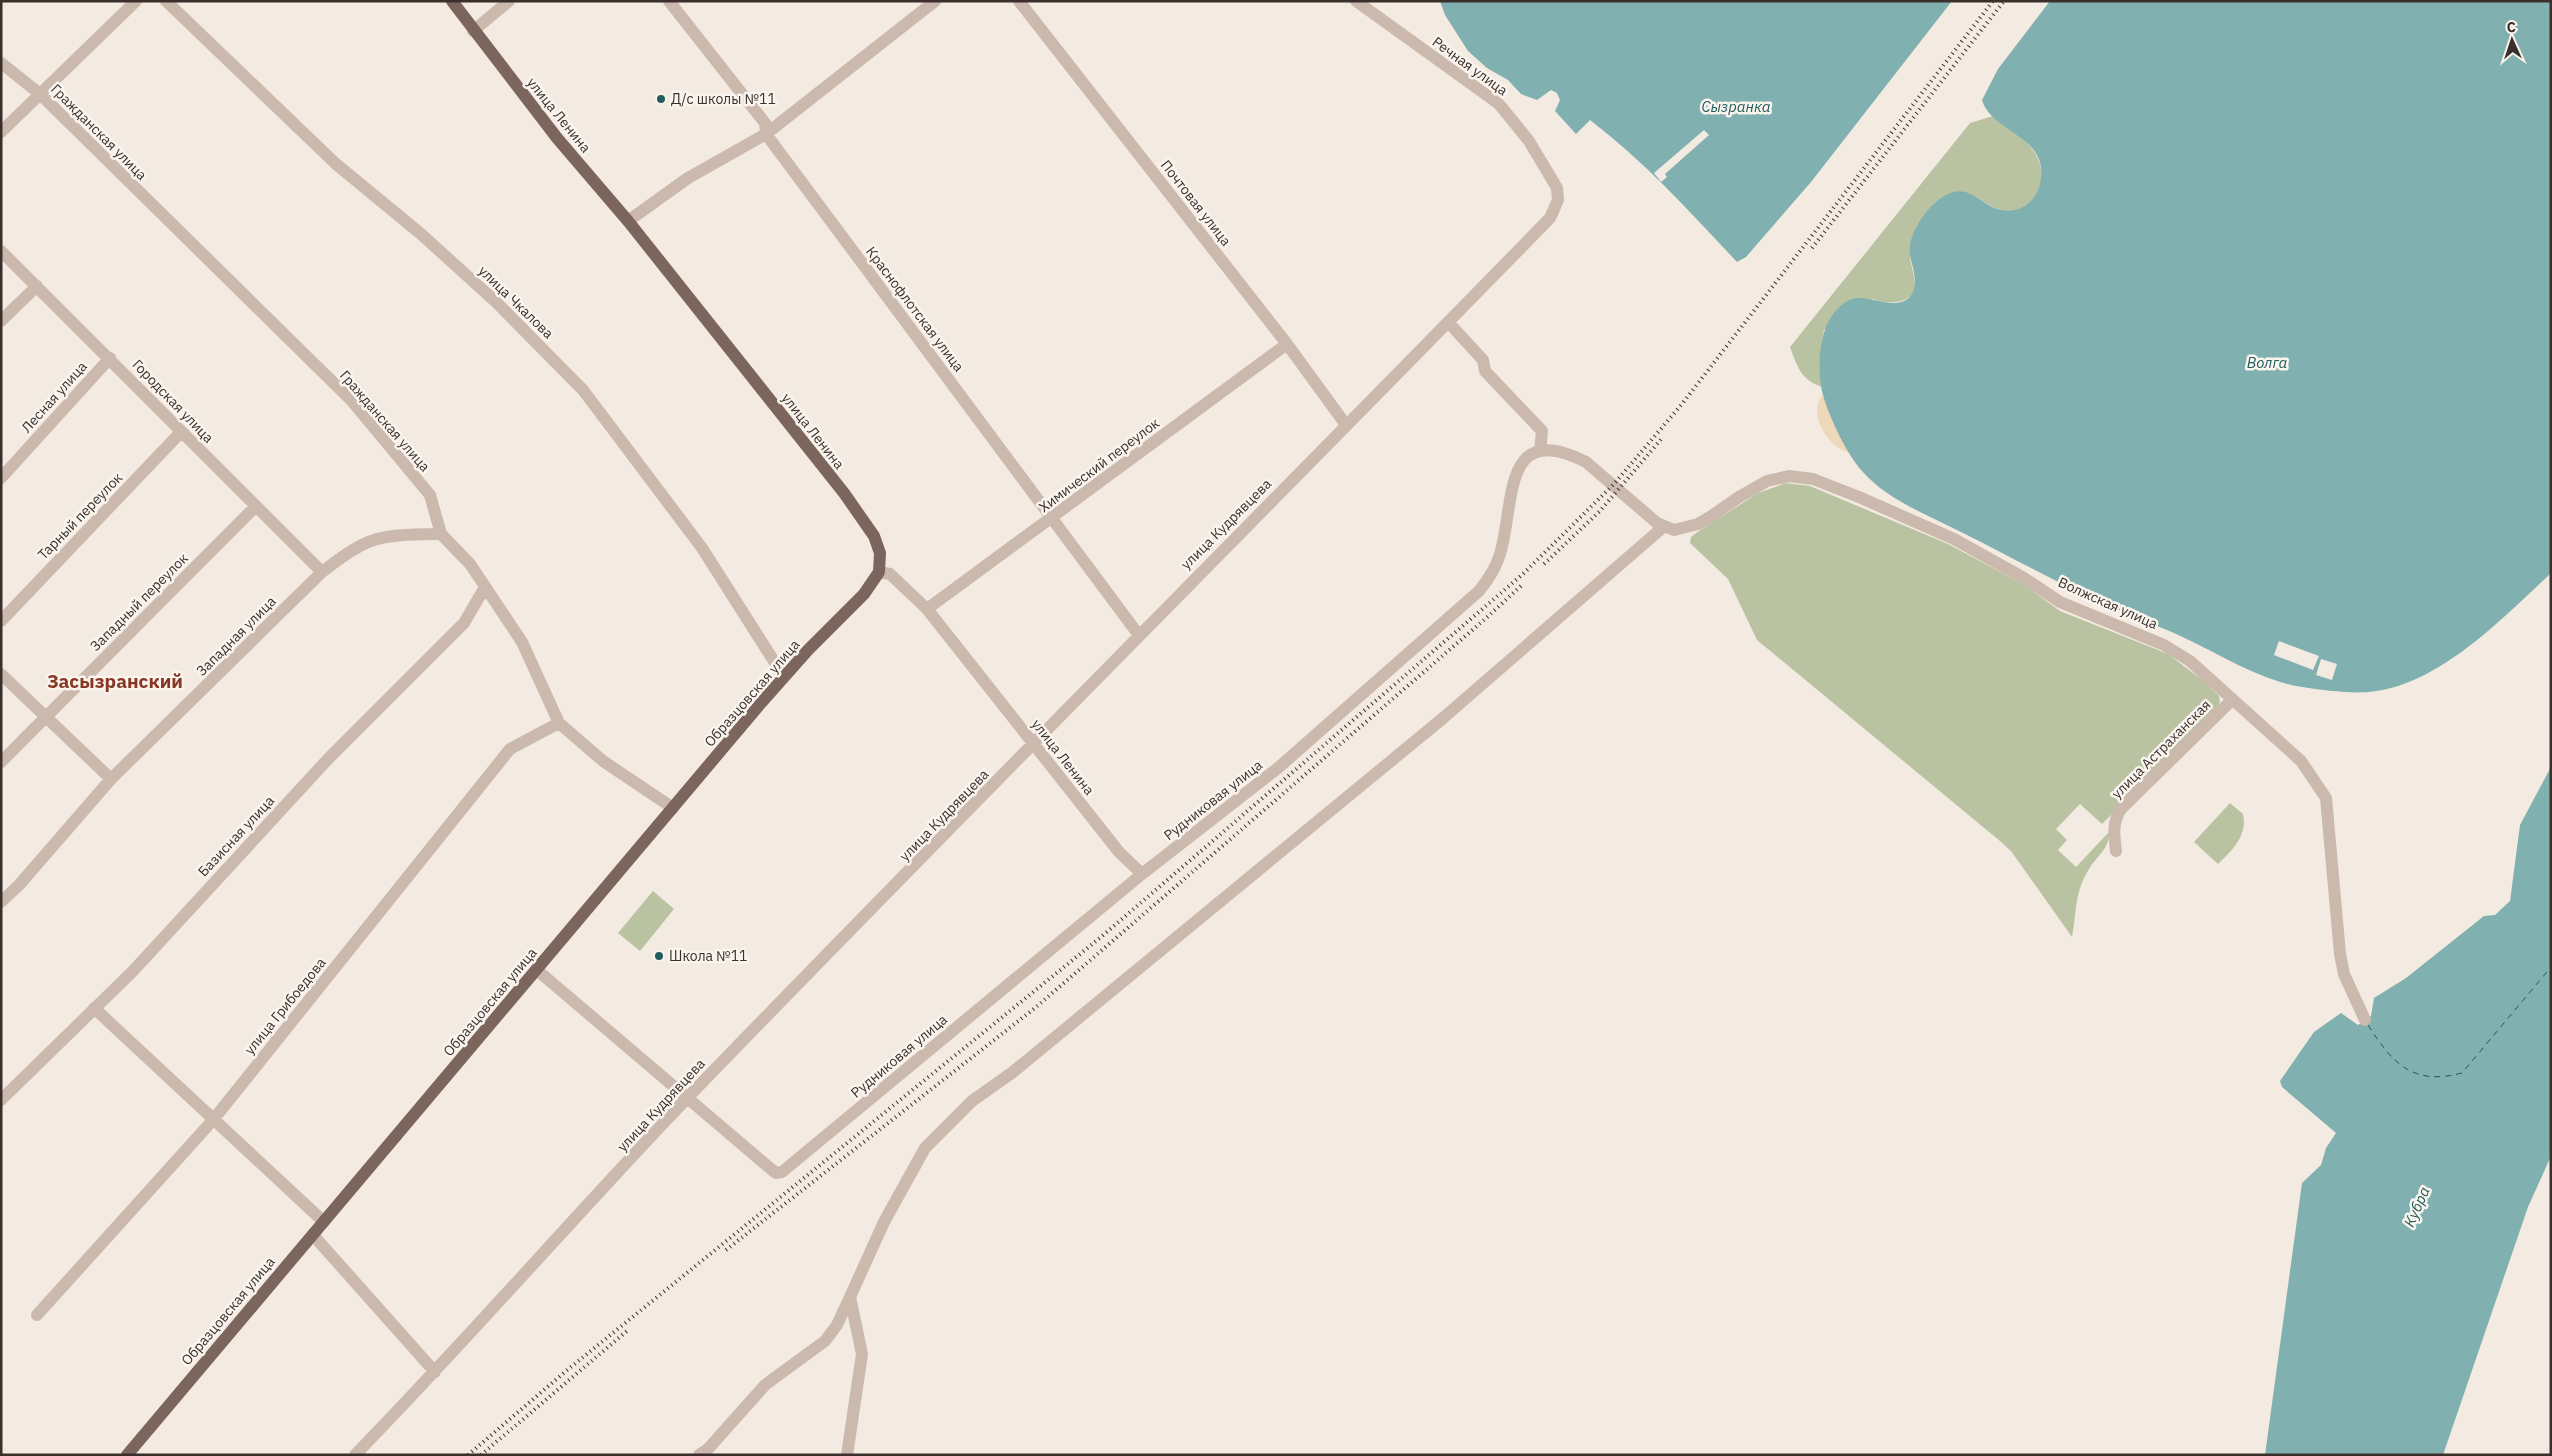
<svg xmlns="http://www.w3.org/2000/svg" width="2552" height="1456" font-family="'IBM Plex Sans',sans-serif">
	<rect width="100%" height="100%" fill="#f3eae1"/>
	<!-- green -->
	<path fill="#b9c3a1" d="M 1993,116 C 2015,133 2046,150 2041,182 C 2040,188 2040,192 2036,196 C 2031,203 2023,209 2014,211 C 1982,215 1966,169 1933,207 C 1921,220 1912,237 1910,255 C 1910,264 1915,275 1915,285 C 1914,306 1885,304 1872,299 L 1824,330 C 1820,350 1818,366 1822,387 C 1801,380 1797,366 1790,347 L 1970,123 Z
		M 1786,483 L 1810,486 L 1948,544 L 2023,584 L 2060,611 L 2168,654 L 2205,682 L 2219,696 L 2220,702 L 2214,713 L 2102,824 L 2080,804 L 2056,829 L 2067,840 L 2058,850 L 2076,867 L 2109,832 C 2110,848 2097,856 2089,869 C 2074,893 2077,911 2072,937 L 2011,851 L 2000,841 L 1757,640 L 1728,579 L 1690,543 L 1691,537 L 1699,531 L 1758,493 Z
		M 2230,803 L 2243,814 C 2248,835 2232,851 2218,864 L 2194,842 Z
		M 653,891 L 674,909 L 640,951 L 618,933 Z"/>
	<!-- sand -->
	<path fill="#edd8b9" d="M 1823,395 L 1850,453 C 1829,449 1806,413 1823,395 Z"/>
	<!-- water -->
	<path fill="#80b0af" d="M 1440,1 L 1952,1 L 1811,182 L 1746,257 L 1737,262 C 1690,212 1645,162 1590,120 L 1576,134 L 1555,111 L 1560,100 L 1557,93 L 1551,90 L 1537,100 L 1521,94 L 1508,80 L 1487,68 L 1468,51 L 1445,15 Z
		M 2050,1 L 2551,1 L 2551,573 C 2502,619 2438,686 2369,692 C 2350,694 2298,688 2280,682 C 2242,670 2210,649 2174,633 C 2146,621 2118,610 2091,598 C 2047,577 2005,554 1961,532 C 1928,515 1887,500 1862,471 C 1847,455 1827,413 1822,391 C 1816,362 1819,312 1852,299 C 1869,293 1905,317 1914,289 C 1917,278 1912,266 1910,255 C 1907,233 1929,203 1948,194 C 1969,184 1980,204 1998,209 C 2020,216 2039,200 2041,178 C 2046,135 1991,132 1982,100 L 1998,69 Z
		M 2551,767 L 2551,1156 L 2528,1207 L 2443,1455 L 2265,1455 L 2302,1183 L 2321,1165 L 2326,1148 L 2336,1133 L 2282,1087 L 2280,1081 L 2314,1032 L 2341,1013 L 2358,1025 L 2371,1016 L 2374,998 L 2406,978 L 2484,916 L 2495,915 L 2510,901 L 2520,825 Z"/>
	<!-- pier -->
	<path fill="#f3eae1" d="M 1704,130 L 1709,135 L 1665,174 L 1667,177 L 1661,182 L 1654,173 Z
		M 2279,641 L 2319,656 L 2313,670 L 2274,655 Z
		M 2321,659 L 2337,664 L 2332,680 L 2316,675 Z"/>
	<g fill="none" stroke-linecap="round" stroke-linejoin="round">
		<!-- ferry -->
		<path stroke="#215b5c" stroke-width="1" stroke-dasharray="6 5" stroke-linecap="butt" d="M 2368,1025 C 2393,1064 2413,1086 2462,1073 L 2551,967"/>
		<!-- minor -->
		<path stroke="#ccb9ad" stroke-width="12" d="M 166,1 L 336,164 L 421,234 L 496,302 L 583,390 L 702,548 L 784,677
			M 669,1 L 765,123 L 766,134 L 1138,634
			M 1019,1 L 1287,344 L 1346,425
			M 473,31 L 509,1
			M 1,63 L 40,94 L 351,400 L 430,495 L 441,534 L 470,564 L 522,642 L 559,723 L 603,761 L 673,808
			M 1,132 L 136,1
			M 628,221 L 688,178 L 766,134 L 935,1
			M 1,251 L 322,572
			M 1,321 L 37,286
			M 1448,322 L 1483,360 L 1485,371 L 1542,431 L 1540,451
			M 1,478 L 110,358
			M 879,572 L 890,574 L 927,609 L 1119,852 L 1142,874
			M 927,609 L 1287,344
			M 1,621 L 181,432
			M 1,674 L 111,779
			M 1,762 L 256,506
			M 2116,851 C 2114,835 2112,823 2121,809 L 2232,700
			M 1,902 L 19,885 L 111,779 L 322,572 C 371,534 380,535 441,534
			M 537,970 L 771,1169 L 776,1173 L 782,1172 L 1142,874 L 1278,768 L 1479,591 C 1488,580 1496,568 1500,554 C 1515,506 1501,418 1586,462 L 1657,523 L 1674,530 L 1698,524 L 1710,517 L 1739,497 L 1767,481 L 1789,476 L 1813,479 L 1859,497 L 1954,539 L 2024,578 L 2060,602 L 2164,645 L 2190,661 L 2301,761 L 2326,798 L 2340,954 L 2344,974 L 2365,1020
			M 94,1008 L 324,1222
			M 1,1100 L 133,971 L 328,759 L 464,623 L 485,587
			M 313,1235 L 435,1372
			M 37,1315 L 213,1120 L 510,749 L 559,723
			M 355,1455 C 470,1337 577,1213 691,1094 C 975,800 1265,510 1550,218 L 1558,200 L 1557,188 L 1529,141 L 1499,104 L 1356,1
			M 699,1455 L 708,1449 L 765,1385 L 825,1341 L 837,1325 L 850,1297 L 884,1222 L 925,1148 L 972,1101 L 1013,1072 L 1442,719 L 1662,528
			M 847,1455 L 862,1354 L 850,1297"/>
		<!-- major -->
		<path stroke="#7c655d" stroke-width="12" d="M 127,1455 L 761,703 L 808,650 L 864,594 L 879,572 L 880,553 L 874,536 L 844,493 L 628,221 L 557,138 L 452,1"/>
		<!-- rail -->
		<path stroke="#3a2f2b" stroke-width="4" stroke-dasharray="1 4" stroke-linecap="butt" d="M 1812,248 L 2004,1
			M 1544,564 L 1600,511 L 1663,437
			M 726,1250 L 1035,1008 L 1484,620 L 1522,585
			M 468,1455 L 566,1371 L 1101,937 L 1523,574 L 1614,484 L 1682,404 L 1993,1
			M 481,1455 L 628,1330"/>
	</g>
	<!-- markers -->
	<g fill="#215b5c" stroke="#faf4ee" stroke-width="2">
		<circle cx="661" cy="99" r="5"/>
		<circle cx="659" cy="956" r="5"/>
	</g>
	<g text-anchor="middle" stroke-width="5" stroke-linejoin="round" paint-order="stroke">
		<!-- street labels -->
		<g font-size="14" fill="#3a2f2b" stroke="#faf4ee">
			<text transform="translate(1470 66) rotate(36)" y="5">Речная улица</text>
			<text transform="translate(559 115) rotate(51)" y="5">улица Ленина</text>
			<text transform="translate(99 132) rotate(45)" y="5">Гражданская улица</text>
			<text transform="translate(1196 203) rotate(52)" y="5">Почтовая улица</text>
			<text transform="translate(516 302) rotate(44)" y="5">улица Чкалова</text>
			<text transform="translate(915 309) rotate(53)" y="5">Краснофлотская улица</text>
			<text transform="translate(54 397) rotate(-48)" y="5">Лесная улица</text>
			<text transform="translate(173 401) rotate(46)" y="5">Городская улица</text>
			<text transform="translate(385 421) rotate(49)" y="5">Гражданская улица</text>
			<text transform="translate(813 431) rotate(52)" y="5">улица Ленина</text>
			<text transform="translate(1099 465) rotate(-37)" y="5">Химический переулок</text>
			<text transform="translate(80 516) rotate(-46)" y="5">Тарный переулок</text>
			<text transform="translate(1226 524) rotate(-45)" y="5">улица Кудрявцева</text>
			<text transform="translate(139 602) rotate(-45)" y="5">Западный переулок</text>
			<text transform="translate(2108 603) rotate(24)" y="5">Волжская улица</text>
			<text transform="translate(236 636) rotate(-45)" y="5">Западная улица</text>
			<text transform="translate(752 693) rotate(-49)" y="5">Образцовская улица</text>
			<text transform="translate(2161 749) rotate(-45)" y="5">улица Астраханская</text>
			<text transform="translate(1063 757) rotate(52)" y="5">улица Ленина</text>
			<text transform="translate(1213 800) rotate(-38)" y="5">Рудниковая улица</text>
			<text transform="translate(944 815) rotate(-46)" y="5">улица Кудрявцева</text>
			<text transform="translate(236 836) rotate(-47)" y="5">Базисная улица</text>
			<text transform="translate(490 1002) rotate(-50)" y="5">Образцовская улица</text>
			<text transform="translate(285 1006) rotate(-51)" y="5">улица Грибоедова</text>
			<text transform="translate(899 1056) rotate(-40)" y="5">Рудниковая улица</text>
			<text transform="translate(661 1105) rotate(-47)" y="5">улица Кудрявцева</text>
			<text transform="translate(228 1311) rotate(-50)" y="5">Образцовская улица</text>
		</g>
		<!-- poi labels -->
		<g font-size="14" fill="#3a2f2b" stroke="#faf4ee" text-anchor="start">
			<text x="671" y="104">Д/с школы №11</text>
			<text x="669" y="961">Школа №11</text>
		</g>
		<!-- water labels -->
		<g font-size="15" font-style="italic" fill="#215b5c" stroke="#faf4ee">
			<text x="1736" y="112">Сызранка</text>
			<text x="2267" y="368">Волга</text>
			<text transform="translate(2417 1207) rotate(-66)" y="5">Кубра</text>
		</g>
		<!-- district labels -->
		<g font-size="19" font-weight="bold" fill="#883725" stroke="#faf4ee">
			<text x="115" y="688">Засызранский</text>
		</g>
	</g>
	<!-- border -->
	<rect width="2552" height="1456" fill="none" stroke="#3a2f2b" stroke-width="5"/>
	<!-- north arrow -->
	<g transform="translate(2512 40) rotate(357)" stroke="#faf4ee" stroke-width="4" paint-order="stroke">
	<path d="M0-4L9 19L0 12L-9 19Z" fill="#3a2f2b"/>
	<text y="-8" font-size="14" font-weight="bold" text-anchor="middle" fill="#3a2f2b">С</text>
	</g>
</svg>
